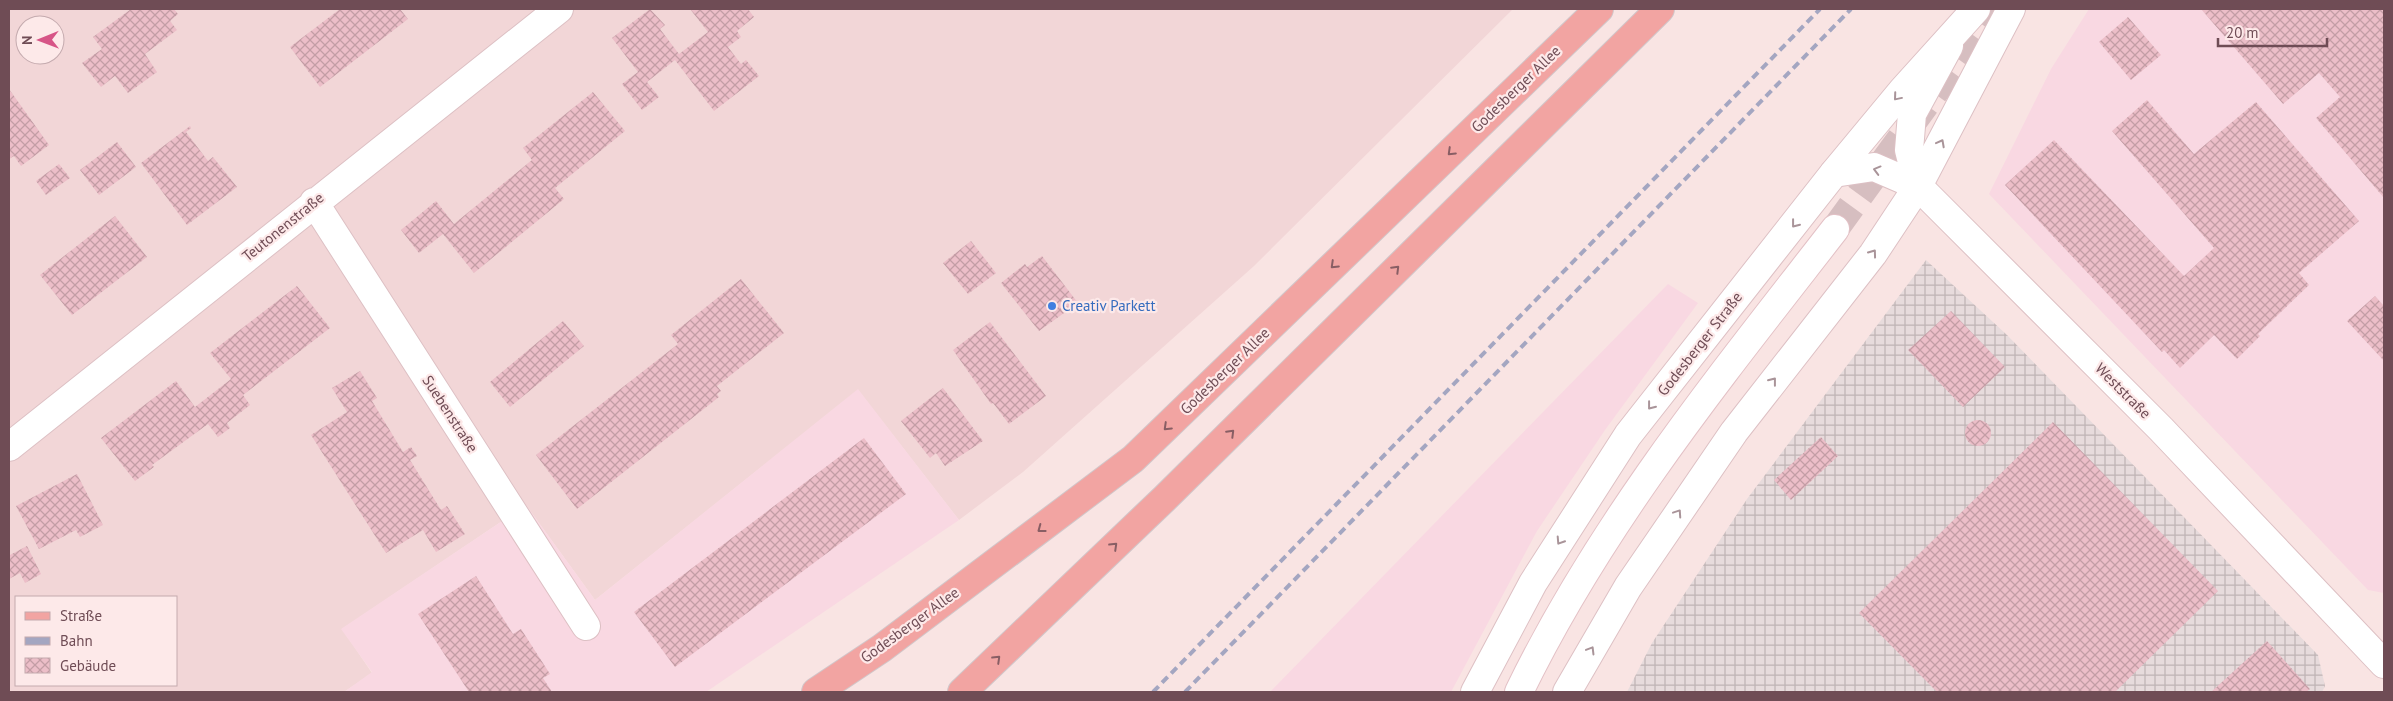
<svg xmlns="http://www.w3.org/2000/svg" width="2393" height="701" font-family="'PT Sans',sans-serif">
	<defs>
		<pattern id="industrial-grid" width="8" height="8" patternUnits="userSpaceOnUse" patternTransform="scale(1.25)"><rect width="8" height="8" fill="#e7dbdc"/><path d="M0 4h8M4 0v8" fill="none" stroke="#bfb4b5"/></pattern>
		<pattern id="building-cross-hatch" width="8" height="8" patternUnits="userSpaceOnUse" patternTransform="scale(1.25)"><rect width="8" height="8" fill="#ecbec8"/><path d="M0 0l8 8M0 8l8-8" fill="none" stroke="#c39da5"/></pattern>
	</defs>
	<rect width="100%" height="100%" fill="#f9e4e3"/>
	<!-- residential -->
	<path fill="#f2d6d7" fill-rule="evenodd" d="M 9,9 L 1513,9 L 1254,266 L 1023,472 L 959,520 L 858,390 L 595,600 L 526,505 L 342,629 L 372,673 L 344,692 L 9,692 ZM 25,25 L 55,25 L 55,55 L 25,55 ZM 16,597 L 176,597 L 176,685 L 16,685 Z"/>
	<!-- commercial -->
	<path fill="#f9d8e2" d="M 2089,9 L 2384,9 L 2384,593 L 2368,590 L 1989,194 L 2051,69 Z
		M 1668,284 L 1698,303 L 1605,430 L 1537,531 L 1451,692 L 1270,692 Z
		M 858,389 L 959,520 L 706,692 L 344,692 L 372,672 L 341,629 L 526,505 L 595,600 Z"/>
	<!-- industrial -->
	<path fill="url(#industrial-grid)" d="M 1926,260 L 2007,335 L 2318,655 L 2325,686 L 2322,692 L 1627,692 L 1652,643 L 1747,499 Z"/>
	<!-- building -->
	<path fill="url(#building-cross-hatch)" d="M 131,9 L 174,9 L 178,14 L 170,21 L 177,30 L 145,54 L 157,72 L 128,93 L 115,76 L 101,87 L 82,63 L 102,49 L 93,37 Z
		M 340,9 L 400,9 L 408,19 L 320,87 L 290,47 Z
		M 650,9 L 665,25 L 660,29 L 679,54 L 708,32 L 690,9 L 748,9 L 754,17 L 737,31 L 741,37 L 728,47 L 741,64 L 746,60 L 759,76 L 714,111 L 675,60 L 647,82 L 659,97 L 642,110 L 622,84 L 638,72 L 612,38 Z
		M 2201,9 L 2384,9 L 2384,198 L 2316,118 L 2340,97 L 2319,73 L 2283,104 Z
		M 2128,17 L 2161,55 L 2131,80 L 2099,42 Z
		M 9,89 L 49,145 L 21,166 L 14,156 L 9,159 Z
		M 593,92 L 625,131 L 555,188 L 564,199 L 474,273 L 443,234 L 419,253 L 401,230 L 436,201 L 454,224 L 532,160 L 523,148 Z
		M 2147,100 L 2194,154 L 2256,102 L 2359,221 L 2299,273 L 2309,285 L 2258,334 L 2260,336 L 2237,359 L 2214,335 L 2180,368 L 2164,350 L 2162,352 L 2005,185 L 2054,140 L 2184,276 L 2214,248 L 2112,131 Z
		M 190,126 L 191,128 L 186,132 L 208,161 L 213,157 L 237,187 L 187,225 L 141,163 Z
		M 117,142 L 136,167 L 99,195 L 80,170 Z
		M 59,164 L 70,178 L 46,195 L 36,181 Z
		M 115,216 L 147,257 L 72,315 L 40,275 Z
		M 971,241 L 996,273 L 968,294 L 943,263 Z
		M 1042,256 L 1078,303 L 1039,331 L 1001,283 L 1025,264 L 1027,267 Z
		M 741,279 L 784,333 L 717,386 L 721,391 L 717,394 L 719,397 L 577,509 L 536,455 L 678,344 L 671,335 Z
		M 297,286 L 330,328 L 243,395 L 250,405 L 227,423 L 230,428 L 218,437 L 208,424 L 152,465 L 154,467 L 135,481 L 101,438 L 176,381 L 195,407 L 231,379 L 210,353 Z
		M 2375,296 L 2384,306 L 2384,361 L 2347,321 Z
		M 1951,311 L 2005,367 L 1963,407 L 1908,350 Z
		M 563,321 L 584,346 L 510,407 L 490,382 Z
		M 990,322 L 1046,396 L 1009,424 L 993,403 L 991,404 L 953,350 Z
		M 360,371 L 377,398 L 372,401 L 403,452 L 411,447 L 417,456 L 410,460 L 441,510 L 447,506 L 465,534 L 436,552 L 423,530 L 386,553 L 311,435 L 347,412 L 332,388 Z
		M 943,388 L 983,441 L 945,466 L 936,453 L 930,458 L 901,421 Z
		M1965 433a13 13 0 1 1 26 0a13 13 0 1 1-26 0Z
		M 2053,422 L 2218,591 L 2115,692 L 1937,692 L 1859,613 Z
		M 1821,437 L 1838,456 L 1791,500 L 1774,480 Z
		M 864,438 L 906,494 L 675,667 L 634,612 Z
		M 77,474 L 103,525 L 80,537 L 76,530 L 39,549 L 16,506 Z
		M 27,546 L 41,574 L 25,583 L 20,573 L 9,579 L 9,552 L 10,555 Z
		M 476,576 L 513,634 L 521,629 L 550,674 L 543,678 L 552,692 L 469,692 L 418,614 Z
		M 2267,641 L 2310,689 L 2306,692 L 2211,692 Z"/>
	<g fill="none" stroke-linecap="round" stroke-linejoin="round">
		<!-- secondary-tunnel -->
		<path stroke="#d6bec0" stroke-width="28" stroke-dasharray="28 14" stroke-linecap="butt" d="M 1835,229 L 1995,9"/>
		<defs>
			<path id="minor" d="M 1834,173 L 1874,167 L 1918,186 L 2161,429 L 2384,664
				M 1918,186 L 1909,150 L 1912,114 L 1949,46
				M 314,202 L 586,626
				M 9,447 L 559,9"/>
			<path id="tertiary" d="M 1475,692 L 1533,583 L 1628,435 L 1834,173 L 1902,91 L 1976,9
				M 1567,692 L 1628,587 L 1734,432 L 1873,254 L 1918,186 L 2011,9"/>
			<path id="secondary" d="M 1519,692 C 1601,523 1720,377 1835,229"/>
			<path id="primary" d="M 816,692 L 882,648 L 1133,459 L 1599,9
				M 962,692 L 1165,498 L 1660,9"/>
		</defs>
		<!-- minor casing -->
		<use href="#minor" stroke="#ddc0c4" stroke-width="30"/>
		<!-- tertiary casing -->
		<use href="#tertiary" stroke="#ddc0c4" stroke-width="30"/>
		<!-- secondary casing -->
		<use href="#secondary" stroke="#e3c1c6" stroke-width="30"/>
		<!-- primary casing -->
		<use href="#primary" stroke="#d1c6c9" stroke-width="30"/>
		<!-- minor -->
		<use href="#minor" stroke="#fff" stroke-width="28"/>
		<!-- tertiary -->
		<use href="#tertiary" stroke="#fff" stroke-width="28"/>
		<!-- secondary -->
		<use href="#secondary" stroke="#fff" stroke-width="28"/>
		<!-- primary -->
		<use href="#primary" stroke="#f2a4a2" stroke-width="28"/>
		<!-- rail -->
		<path stroke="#a4a6c1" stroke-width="4" stroke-dasharray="8 5" stroke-linecap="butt" d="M 1153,692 L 1820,9
			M 1185,692 L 1851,9"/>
	</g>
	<!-- one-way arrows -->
	<defs><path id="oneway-chevron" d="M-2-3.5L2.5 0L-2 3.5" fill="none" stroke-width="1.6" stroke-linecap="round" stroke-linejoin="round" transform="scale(1.25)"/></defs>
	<g stroke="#a99499">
		<use href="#oneway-chevron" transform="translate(1897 97) rotate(130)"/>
		<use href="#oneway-chevron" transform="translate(1941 143) rotate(-62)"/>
		<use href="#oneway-chevron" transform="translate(1877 170) rotate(-165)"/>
		<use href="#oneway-chevron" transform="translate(1795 224) rotate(128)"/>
		<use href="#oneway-chevron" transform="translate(1873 253) rotate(-54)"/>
		<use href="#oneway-chevron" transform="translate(1773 381) rotate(-52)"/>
		<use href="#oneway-chevron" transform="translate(1651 406) rotate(128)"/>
		<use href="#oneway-chevron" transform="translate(1678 513) rotate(-56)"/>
		<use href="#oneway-chevron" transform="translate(1560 541) rotate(123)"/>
		<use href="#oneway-chevron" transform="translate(1591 650) rotate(-59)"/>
	</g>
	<g stroke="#895e64">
		<use href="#oneway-chevron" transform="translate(1451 152) rotate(136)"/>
		<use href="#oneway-chevron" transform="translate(1334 265) rotate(136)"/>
		<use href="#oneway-chevron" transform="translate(1396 269) rotate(-45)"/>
		<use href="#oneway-chevron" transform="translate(1167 427) rotate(136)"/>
		<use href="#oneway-chevron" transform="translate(1231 433) rotate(-45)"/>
		<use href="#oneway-chevron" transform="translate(1041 529) rotate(143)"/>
		<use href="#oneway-chevron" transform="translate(1114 546) rotate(-44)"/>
		<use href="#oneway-chevron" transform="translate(997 659) rotate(-44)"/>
	</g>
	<!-- markers -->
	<circle fill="#3f7fe0" stroke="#fde9e9" stroke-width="2" cx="1052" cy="306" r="5"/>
	<g text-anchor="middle" stroke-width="4.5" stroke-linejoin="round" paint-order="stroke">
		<!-- street labels -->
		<g font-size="15" fill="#6f4c55" stroke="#fde9e9">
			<text transform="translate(1516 89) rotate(-44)" y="5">Godesberger Allee</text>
			<text transform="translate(283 227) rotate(-39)" y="5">Teutonenstraße</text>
			<text transform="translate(1700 344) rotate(-52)" y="5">Godesberger Straße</text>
			<text transform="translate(1225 371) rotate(-44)" y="5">Godesberger Allee</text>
			<text transform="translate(2123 391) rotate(45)" y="5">Weststraße</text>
			<text transform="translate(450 414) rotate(57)" y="5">Suebenstraße</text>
			<text transform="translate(910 625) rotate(-36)" y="5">Godesberger Allee</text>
		</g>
		<!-- shop labels -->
		<g font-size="15" fill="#366cbe" stroke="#fde9e9" text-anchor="start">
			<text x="1062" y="311">Creativ Parkett</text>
		</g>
	</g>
	<!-- border -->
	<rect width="2393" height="701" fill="none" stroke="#6f4c55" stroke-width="20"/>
	<!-- legend -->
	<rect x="15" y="596" width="162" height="90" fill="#fde9e9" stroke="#c4aaae"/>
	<rect x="25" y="612" width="25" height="8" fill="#f2a4a2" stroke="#c4aaae"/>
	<text x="60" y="621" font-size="15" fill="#6f4c55">Straße</text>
	<rect x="25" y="637" width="25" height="8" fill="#a4a6c1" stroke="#c4aaae"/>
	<text x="60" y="646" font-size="15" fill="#6f4c55">Bahn</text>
	<rect x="25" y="658" width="25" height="15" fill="url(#building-cross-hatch)" stroke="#c4aaae"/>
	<text x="60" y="671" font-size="15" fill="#6f4c55">Gebäude</text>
	<!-- north arrow -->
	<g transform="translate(40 40) rotate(269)"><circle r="24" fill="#fde9e9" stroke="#c4aaae"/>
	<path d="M0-4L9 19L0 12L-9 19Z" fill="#d75587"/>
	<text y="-8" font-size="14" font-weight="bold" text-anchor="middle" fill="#6f4c55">N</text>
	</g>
	<!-- scale -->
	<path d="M2218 38v8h109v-8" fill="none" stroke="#6f4c55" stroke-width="2.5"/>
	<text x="2226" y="38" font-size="15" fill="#6f4c55" stroke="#fde9e9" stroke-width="4" paint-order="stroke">20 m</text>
</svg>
